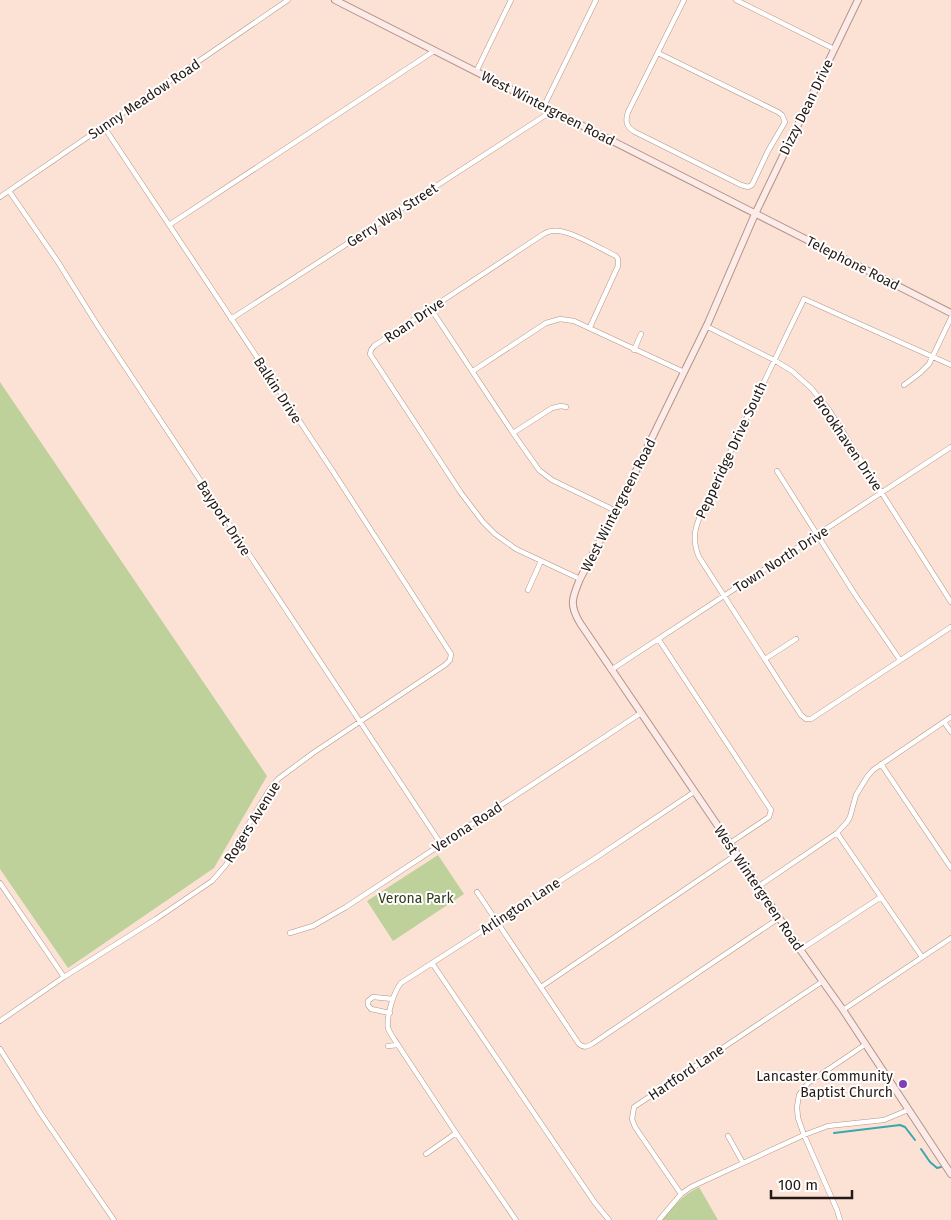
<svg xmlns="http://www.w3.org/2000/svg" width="951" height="1220" font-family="'Fira Sans',sans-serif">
	<rect width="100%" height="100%" fill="#fce2d5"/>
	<!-- green -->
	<path fill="#bed19a" d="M 0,382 L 267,776 L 214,868 L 68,968 L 0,869 Z
		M 438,855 L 464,894 L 393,941 L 367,901 Z
		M 699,1187 L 718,1220 L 662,1220 C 673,1206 683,1195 699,1187 Z"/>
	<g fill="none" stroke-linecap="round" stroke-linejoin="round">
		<!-- stream -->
		<path stroke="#3ba6af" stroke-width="2" d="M 834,1133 L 900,1125 L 905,1127 L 915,1140
			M 921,1149 L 930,1162 L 937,1168 L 941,1167"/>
		<defs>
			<path id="street" d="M 736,0 L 834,49
				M 658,53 L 778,112 L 782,115 L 785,122 L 768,151 L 752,185 L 748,187 L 741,185 L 635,132 C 626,127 625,121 628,112 L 684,0
				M 476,72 L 511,0
				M 544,106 L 596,0
				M 9,191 L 58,262 L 98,326 L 441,844
				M 0,197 L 288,0
				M 169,225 L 434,51
				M 431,309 L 513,433 L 539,470 L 552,480 L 616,511
				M 231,319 L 552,111
				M 706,326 L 774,360 L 792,371 L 811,388 L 829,410 L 951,602
				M 634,350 L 641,334
				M 951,365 L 804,299 L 705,504 C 697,523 690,536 699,557 L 782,686 L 801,715 L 806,719 L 811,719 L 951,627
				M 473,371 L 546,323 L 560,319 L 574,321 L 684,372
				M 904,385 L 920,373 L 929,364 L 951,318
				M 513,433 L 552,408 L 561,406 L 566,407
				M 777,471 L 854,593 L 900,660
				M 580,579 L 516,549 L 495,534 L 483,522 L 461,493 L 370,354 L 371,350 L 374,346 L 542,235 C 545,233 549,231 553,231 C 569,229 601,249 616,256 L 618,259 L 618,266 L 590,327
				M 528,590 L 541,561
				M 659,640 L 771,810 L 769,817 L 730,843
				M 765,659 L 796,639
				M 611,670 L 951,447
				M 944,722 L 951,732
				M 881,764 L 951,868
				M 837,833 L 922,957
				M 0,883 L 64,977
				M 759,886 L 837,833 L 847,822 L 850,817 L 856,795 L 867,777 L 873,770 L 951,717
				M 477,892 L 579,1044 C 584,1048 587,1047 592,1044 L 779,918
				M 290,933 L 313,926 L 346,907 L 641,713
				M 800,950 L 881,897
				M 432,963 L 595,1203 L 609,1220
				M 541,987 L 737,854
				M 843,1010 L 951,938
				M 390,1013 L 371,1009 L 368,1005 L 368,1001 L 373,997 L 393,999
				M 0,1021 L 64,977 L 156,919 L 212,881 L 226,865 L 242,835 L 259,807 L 270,789 L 278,779 L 313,753 L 445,665 L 450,660 L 451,654 L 334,473 L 104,127
				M 398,1045 C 395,1040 390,1034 388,1028 C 386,1017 394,991 401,983 L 594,859 L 694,792
				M 388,1046 L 398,1045 L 456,1133 L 516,1220
				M 0,1049 L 41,1114 L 114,1220
				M 728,1136 L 743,1163
				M 426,1154 L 456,1133
				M 681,1194 L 635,1127 L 632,1119 L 634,1107 L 823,981
				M 659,1220 L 681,1194 L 691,1187 L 804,1135 L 828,1126 L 884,1120 L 908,1110
				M 840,1220 L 837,1210 L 804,1135 L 798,1118 L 797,1107 L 799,1095 L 808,1083 L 866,1044"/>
			<path id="secondary" d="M 335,0 L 951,313
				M 858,0 L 755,214 L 708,323 L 684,372 L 633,477 L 580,579 C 572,598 569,605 580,623 L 737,854 L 799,948 L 843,1010 L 951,1174"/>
		</defs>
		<!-- street casing -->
		<use href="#street" stroke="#b39586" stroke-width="5.5"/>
		<!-- secondary casing -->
		<use href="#secondary" stroke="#b39586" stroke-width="8"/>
		<!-- street -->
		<use href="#street" stroke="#fff" stroke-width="4.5"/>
		<!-- secondary -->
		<use href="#secondary" stroke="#fcebe9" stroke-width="6"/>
	</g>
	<!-- markers -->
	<circle fill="#843fb3" stroke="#fff" stroke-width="2" cx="903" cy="1084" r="5"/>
	<g text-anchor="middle" stroke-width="4" stroke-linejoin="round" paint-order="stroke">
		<!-- street labels -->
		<g font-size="14" fill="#251914" stroke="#fff">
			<text transform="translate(144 99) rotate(-34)" y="5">Sunny Meadow Road</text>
			<text transform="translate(806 107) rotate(-64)" y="5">Dizzy Dean Drive</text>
			<text transform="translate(548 108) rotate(27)" y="5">West Wintergreen Road</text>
			<text transform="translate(392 215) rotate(-33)" y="5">Gerry Way Street</text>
			<text transform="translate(853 263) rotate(27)" y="5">Telephone Road</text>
			<text transform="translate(414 320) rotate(-34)" y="5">Roan Drive</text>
			<text transform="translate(278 390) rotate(57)" y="5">Balkin Drive</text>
			<text transform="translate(848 443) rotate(56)" y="5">Brookhaven Drive</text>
			<text transform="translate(731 450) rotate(-65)" y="5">Pepperidge Drive South</text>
			<text transform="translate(618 505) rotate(-63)" y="5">West Wintergreen Road</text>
			<text transform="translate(224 518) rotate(57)" y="5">Bayport Drive</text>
			<text transform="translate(781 559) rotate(-33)" y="5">Town North Drive</text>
			<text transform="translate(252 822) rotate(-58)" y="5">Rogers Avenue</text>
			<text transform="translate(467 827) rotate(-33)" y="5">Verona Road</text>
			<text transform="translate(759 888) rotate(56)" y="5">West Wintergreen Road</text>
			<text transform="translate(520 906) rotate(-33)" y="5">Arlington Lane</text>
			<text transform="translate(686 1072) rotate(-34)" y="5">Hartford Lane</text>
		</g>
		<!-- park labels -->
		<g font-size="14" fill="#2f3a15" stroke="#fff">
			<text x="416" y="903">Verona Park</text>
		</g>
		<!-- poi labels -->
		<g font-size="14" fill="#251914" stroke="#fff" text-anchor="end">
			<text x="893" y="1081">Lancaster Community<tspan x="893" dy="16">Baptist Church</tspan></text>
		</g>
	</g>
	<!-- scale -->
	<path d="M771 1190v8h81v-8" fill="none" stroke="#251914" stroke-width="2.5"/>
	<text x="778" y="1190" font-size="15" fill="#251914" stroke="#ffffff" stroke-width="4" paint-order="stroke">100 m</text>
</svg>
